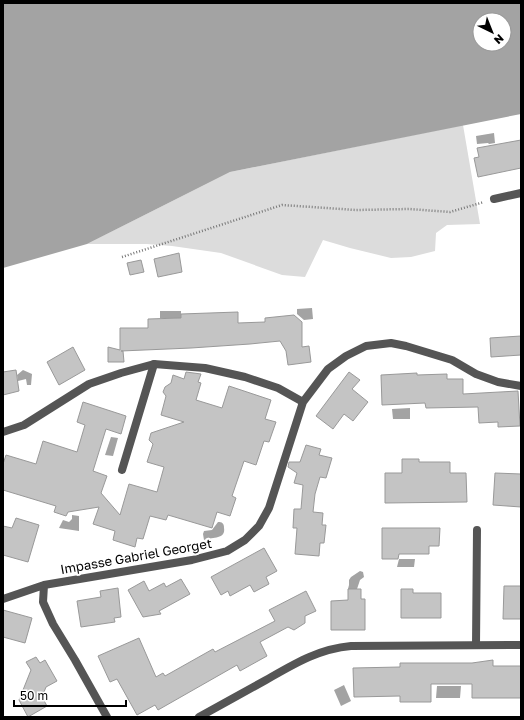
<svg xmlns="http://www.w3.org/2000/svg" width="524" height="720" font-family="'Golos Text',sans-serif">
	<rect width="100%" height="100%" fill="#fff"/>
	<!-- green -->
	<path fill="#dcdcdc" d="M 463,125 L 480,224 L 447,225 L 436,233 L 435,251 L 411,257 L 391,258 L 350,248 L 323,240 L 305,277 L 282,275 L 221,253 L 172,246 L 147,244 L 87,244 L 230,172 Z"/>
	<!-- water -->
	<path fill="#a3a3a3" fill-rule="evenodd" d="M 3,3 L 521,3 L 521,114 L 230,172 L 87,244 L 3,268 ZM 480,20 L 504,20 L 504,44 L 480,44 Z
		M 494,133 L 495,143 L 489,144 L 488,143 L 477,144 L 476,136 Z
		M 312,308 L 313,319 L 304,320 L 297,314 L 297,309 Z
		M 160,311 L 181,311 L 181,318 L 160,318 Z
		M 23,370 L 32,374 L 31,385 L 27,385 L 26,379 L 18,381 L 17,375 Z
		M 410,408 L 410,419 L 393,419 L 392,409 Z
		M 111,437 L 118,438 L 113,456 L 105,455 Z
		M 72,515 L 79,516 L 79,531 L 59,528 L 63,520 L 69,522 L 72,519 Z
		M 218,522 C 222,522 224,523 224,528 C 226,540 211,537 204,540 L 203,534 L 204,531 L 212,530 Z
		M 399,559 L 415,559 L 414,567 L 397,567 Z
		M 360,571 L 363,572 L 364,577 L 360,580 L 357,589 L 348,589 L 349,585 L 349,580 L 351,577 Z
		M 344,685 L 351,701 L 341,706 L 334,690 Z
		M 437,686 L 461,686 L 460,698 L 436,698 Z"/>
	<!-- building -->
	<path fill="#c4c4c4" stroke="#999" d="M 521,140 L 521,168 L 478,177 L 474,158 L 479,157 L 477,148 Z
		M 179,253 L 182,272 L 158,277 L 154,259 Z
		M 141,260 L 144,272 L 130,275 L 127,263 Z
		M 238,312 L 238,323 L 265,322 L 265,318 L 294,315 L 302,322 L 302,347 L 309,346 L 311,362 L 288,365 L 286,351 L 280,341 L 250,344 L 191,348 L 121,351 L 123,351 L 124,362 L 108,362 L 108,347 L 120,350 L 120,328 L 148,328 L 148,319 L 181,318 L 181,314 Z
		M 521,336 L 521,355 L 491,357 L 490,338 Z
		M 73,347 L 85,370 L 59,385 L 47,362 Z
		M 16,370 L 19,391 L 3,395 L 3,372 Z
		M 186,372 L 201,374 L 198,382 L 201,383 L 196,400 L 222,408 L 229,386 L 271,400 L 265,419 L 276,422 L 269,442 L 264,441 L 256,465 L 244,461 L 232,496 L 236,498 L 230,516 L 217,512 L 212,528 L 168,515 L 166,520 L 150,516 L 143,539 L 137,538 L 135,547 L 113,540 L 115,531 L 93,524 L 99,507 L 68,512 L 66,516 L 54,512 L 56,506 L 3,490 L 3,464 L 6,455 L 36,464 L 43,441 L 77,452 L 85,425 L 77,422 L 83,402 L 126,416 L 121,434 L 106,429 L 93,471 L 107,476 L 101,493 L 120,515 L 129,484 L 157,492 L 164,467 L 147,462 L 153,444 L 149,440 L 151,433 L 184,422 L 161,415 L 166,396 L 163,392 L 165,387 L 171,383 L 173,375 L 184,379 Z
		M 349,372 L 360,380 L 352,389 L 368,402 L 353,421 L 344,414 L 333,429 L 316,416 Z
		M 417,373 L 417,375 L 447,374 L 447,379 L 463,379 L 463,394 L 518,391 L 520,426 L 498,427 L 498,422 L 479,423 L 478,407 L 426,408 L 425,403 L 382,405 L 381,375 Z
		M 306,445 L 321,449 L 319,455 L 332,458 L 326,478 L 320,477 L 315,494 L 313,512 L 323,513 L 322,525 L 326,525 L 324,543 L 320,543 L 319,556 L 295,554 L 297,528 L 293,528 L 294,509 L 301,509 L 303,485 L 294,483 L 297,473 L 288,467 L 289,462 L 300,462 Z
		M 402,459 L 419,459 L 419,462 L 450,462 L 450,473 L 466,473 L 467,502 L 385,503 L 385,473 L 402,473 Z
		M 495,473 L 521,474 L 521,507 L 493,505 Z
		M 16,518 L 39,525 L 28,562 L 3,555 L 3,526 L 12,528 Z
		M 382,528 L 440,528 L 439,546 L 429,546 L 429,554 L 399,554 L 398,559 L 382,559 Z
		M 264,548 L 277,571 L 266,577 L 269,584 L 254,592 L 250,585 L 230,596 L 228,591 L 221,595 L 211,577 Z
		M 181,579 L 190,594 L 159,611 L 161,614 L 143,617 L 128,590 L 144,581 L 149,591 L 164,583 L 166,587 Z
		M 504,586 L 521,586 L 521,619 L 503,619 Z
		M 118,588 L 121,617 L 114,618 L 115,622 L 81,627 L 77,601 L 101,597 L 100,591 Z
		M 348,589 L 361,589 L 361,599 L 365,599 L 365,630 L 331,630 L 331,601 L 348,600 Z
		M 401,589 L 413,589 L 413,593 L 441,593 L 441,618 L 401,618 Z
		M 306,591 L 316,611 L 305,616 L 305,623 L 294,630 L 288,627 L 260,642 L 267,656 L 240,671 L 237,665 L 158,710 L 155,705 L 137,715 L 117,679 L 110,682 L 98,656 L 139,638 L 156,677 L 163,673 L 165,676 L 213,649 L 215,652 L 275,621 L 269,610 Z
		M 3,610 L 32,618 L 25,643 L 3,637 Z
		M 36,657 L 40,663 L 45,660 L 57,681 L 46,687 L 42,697 L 47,706 L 28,717 L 19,700 L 31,670 L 26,662 Z
		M 493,660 L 493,666 L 521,666 L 521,698 L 472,698 L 472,684 L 431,684 L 431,702 L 400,702 L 400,696 L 354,697 L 353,668 L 400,667 L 400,663 L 472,663 Z"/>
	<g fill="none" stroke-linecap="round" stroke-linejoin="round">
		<!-- path -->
		<path stroke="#777" stroke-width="2.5" stroke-dasharray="1 2" stroke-linecap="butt" d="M 122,257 L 282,205 L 356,210 L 409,209 L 450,212 L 484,202"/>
		<!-- service -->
		<path stroke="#555" stroke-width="8" d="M 122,470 L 154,364"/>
		<!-- minor -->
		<path stroke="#555" stroke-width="8" d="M 494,199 L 521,193
			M 3,432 L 24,425 L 89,384 L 121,373 L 154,364 L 205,368 L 245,377 L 278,388 L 303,402
			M 3,599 L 44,585
			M 476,645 L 477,530
			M 107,717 L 75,660 L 53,624 L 43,602 L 44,585 L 192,560 L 227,551 L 245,540 L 259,526 L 269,508 L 303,402 L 328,369 L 346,356 L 366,346 L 391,343 L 406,346 L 452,360 L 476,374 L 498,382 L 521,386
			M 199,717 C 221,705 244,692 266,680 C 294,664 318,649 351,646 L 521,645"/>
	</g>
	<g text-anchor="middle" stroke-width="4" stroke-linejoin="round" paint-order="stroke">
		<!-- street labels -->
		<g font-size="13" fill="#000" stroke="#fff">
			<text transform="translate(136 556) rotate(-10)" y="5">Impasse Gabriel Georget</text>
		</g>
	</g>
	<!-- border -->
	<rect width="524" height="720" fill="none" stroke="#000000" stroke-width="8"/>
	<!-- north arrow -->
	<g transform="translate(492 32) rotate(137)"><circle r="19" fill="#ffffff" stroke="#999999"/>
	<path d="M0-3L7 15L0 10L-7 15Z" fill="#000000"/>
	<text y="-6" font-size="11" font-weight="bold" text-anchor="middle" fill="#000000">N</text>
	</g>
	<!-- scale -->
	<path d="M14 700v6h112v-6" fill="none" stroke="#000000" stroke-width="2"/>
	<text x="20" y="700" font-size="12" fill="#000000" stroke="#ffffff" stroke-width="3" paint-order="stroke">50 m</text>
</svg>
